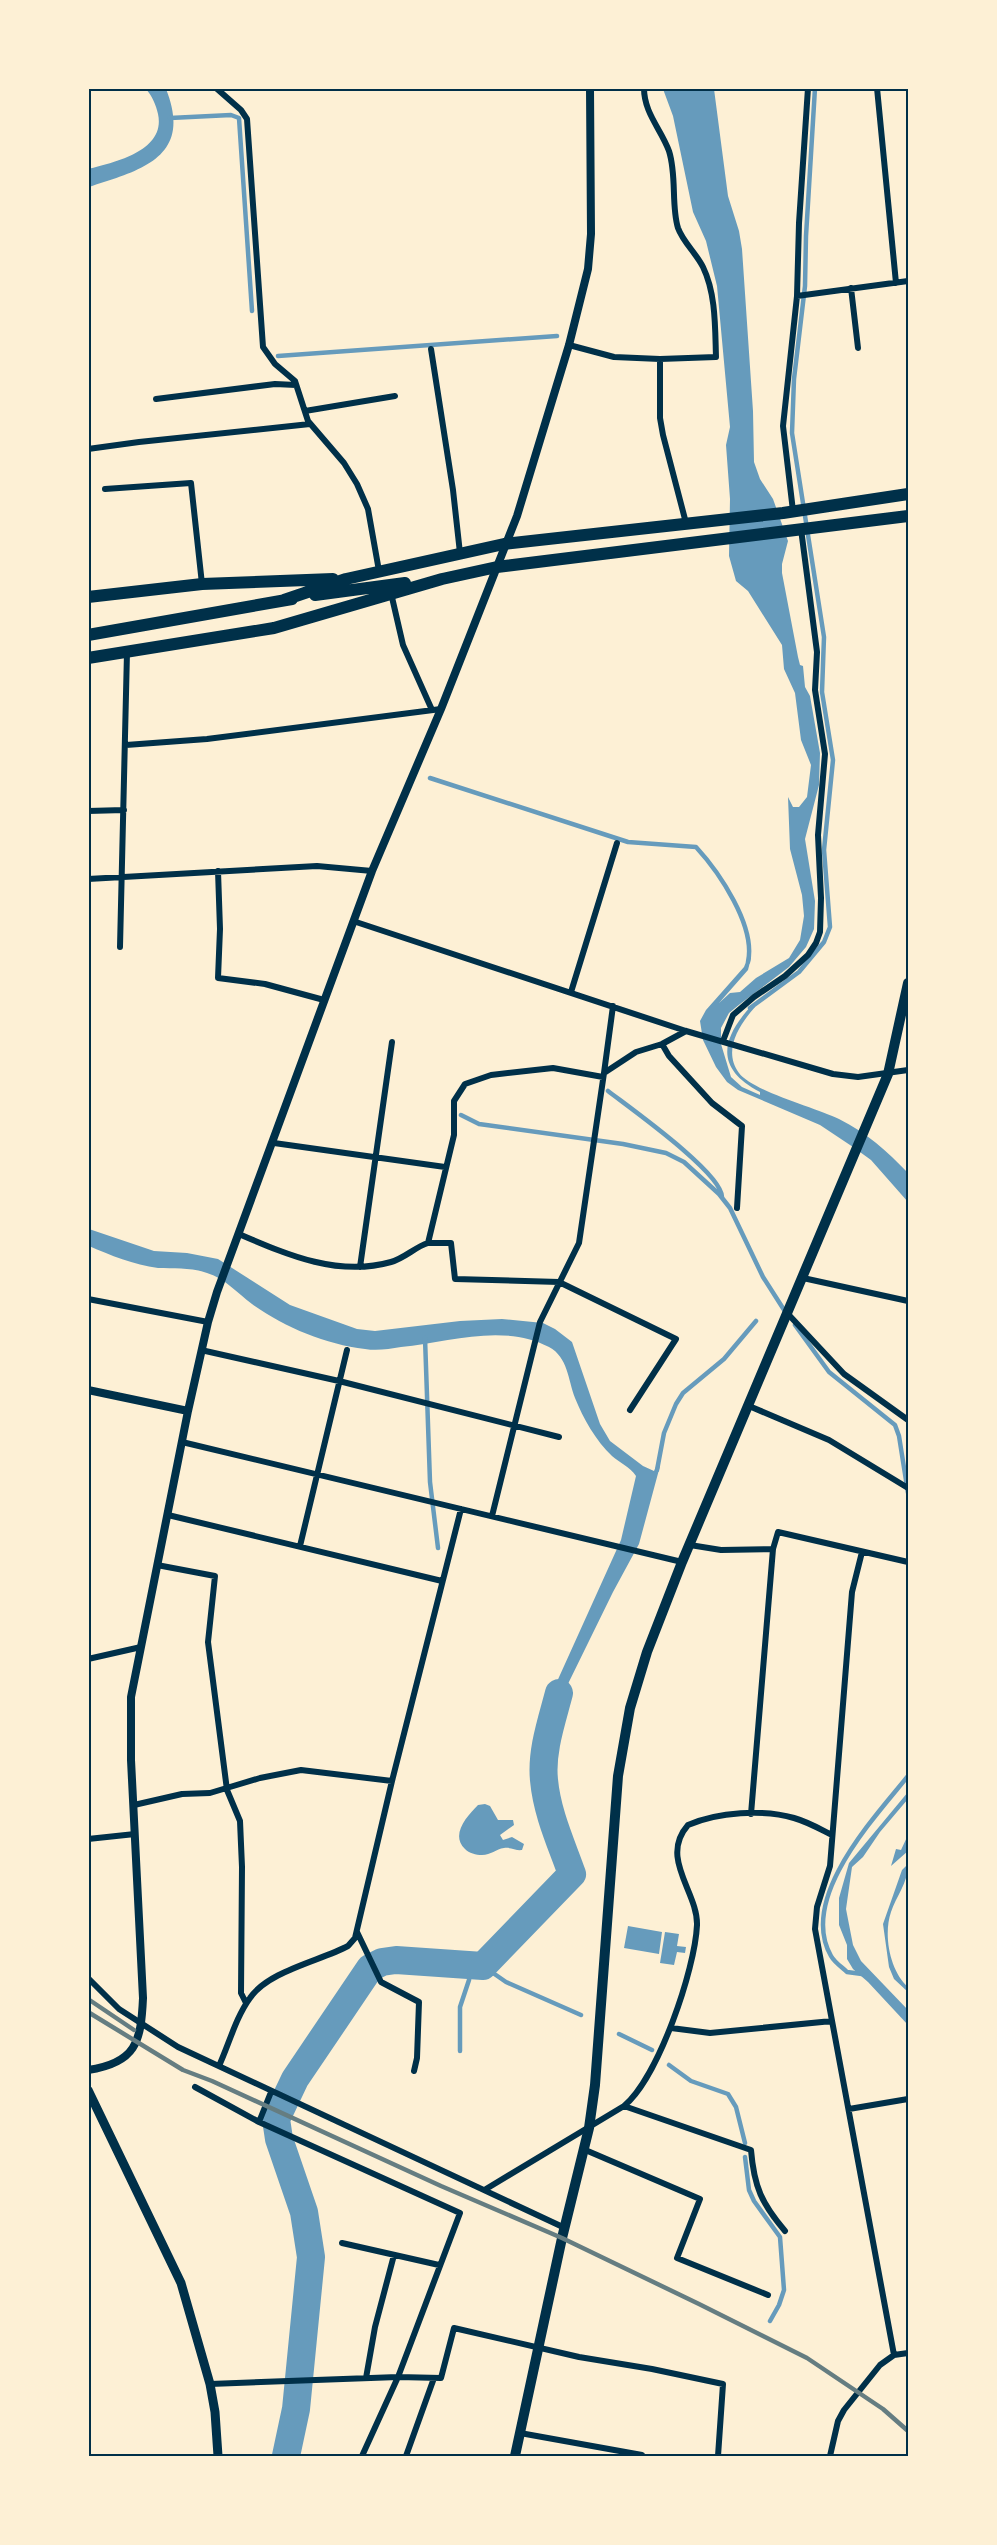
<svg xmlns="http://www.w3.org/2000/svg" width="997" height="2545" font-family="'Golos Text',sans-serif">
	<rect width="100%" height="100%" fill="#fdf0d5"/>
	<!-- water -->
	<path fill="#669bbc" d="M 146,89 L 166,89 C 193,157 142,170 89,187 L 89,169 C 115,162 166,151 158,114 C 156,105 152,96 146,89 Z
		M 663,89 L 714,89 L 728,196 L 739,231 L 742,249 L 753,411 L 754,462 L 760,479 L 773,499 L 788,541 L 782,564 L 782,573 L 798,657 L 800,665 L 803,666 L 805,687 L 810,696 L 820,753 L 819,785 L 805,839 L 815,901 L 814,929 L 806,947 L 789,967 L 740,1004 L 729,1013 L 721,1028 L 721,1044 L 731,1077 L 742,1087 L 760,1095 L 760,1092 C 714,1068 721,1038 753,1004 L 755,1007 C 740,1024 722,1050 739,1073 C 752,1091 817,1108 839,1119 C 867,1133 887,1151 908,1173 L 908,1202 L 871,1160 L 853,1147 L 820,1125 L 738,1090 L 727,1082 L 716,1067 L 703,1040 L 700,1021 L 706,1010 L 744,967 L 748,957 L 751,958 L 748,970 L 719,1003 L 730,993 L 740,992 L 756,978 L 789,958 L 800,940 L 804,916 L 802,895 L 790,849 L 788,797 L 793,807 L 799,807 L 807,797 L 811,765 L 801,740 L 795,693 L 784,669 L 782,645 L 748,591 L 736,581 L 729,556 L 730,499 L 726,445 L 730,427 L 717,286 L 706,241 L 693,212 L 673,116 Z
		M 89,1229 L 154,1251 L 187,1253 L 218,1259 L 290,1305 L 357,1329 L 375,1331 L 460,1321 L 502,1319 L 543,1323 L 555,1329 L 572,1342 L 600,1424 L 610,1441 L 643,1466 L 654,1471 L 657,1465 L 660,1466 L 639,1544 L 613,1592 L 564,1692 L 557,1733 L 545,1730 L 555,1686 L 621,1540 L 636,1476 C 630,1467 620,1463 612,1456 C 596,1441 583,1418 575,1398 C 568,1380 568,1357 549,1347 C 503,1323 449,1342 401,1347 C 389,1349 377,1351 365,1349 C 325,1344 284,1327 252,1304 C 237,1293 226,1279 207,1273 C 191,1267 174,1269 158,1268 C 134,1265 110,1255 89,1246 Z
		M 908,1792 L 908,1799 L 880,1832 L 863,1857 L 852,1867 L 846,1909 L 853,1945 L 861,1961 L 908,2010 L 908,2025 L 868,1982 L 853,1969 L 847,1959 L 847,1945 L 839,1925 L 839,1898 L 849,1863 Z
		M 485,1804 L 490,1806 L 498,1820 L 513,1820 L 514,1825 L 500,1835 L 503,1840 L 512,1837 L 524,1844 L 522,1850 C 516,1851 511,1847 504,1848 C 496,1849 491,1855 482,1855 C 476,1855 469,1853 465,1849 C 450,1835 467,1816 478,1805 Z
		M 908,1835 L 908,1851 L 891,1866 L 896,1849 L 901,1850 Z
		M 908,1864 C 909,1881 896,1897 891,1912 C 883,1935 890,1971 908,1987 L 908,1992 L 894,1979 L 889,1967 L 883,1924 L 902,1870 Z
		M 628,1926 L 662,1932 L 659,1954 L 624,1948 Z
		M 665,1932 L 679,1934 L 677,1946 L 686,1947 L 685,1953 L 677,1952 L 674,1965 L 660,1963 Z"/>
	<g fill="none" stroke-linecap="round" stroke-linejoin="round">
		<!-- stream -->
		<path stroke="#669bbc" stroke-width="4.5" d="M 170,118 L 231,115 L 239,118 L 252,311
			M 278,356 L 557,336
			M 430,778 L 628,842 L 696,847 C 719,872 756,926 748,962
			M 750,1008 L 799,972 L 824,942 L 830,927 L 824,850 L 833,760 L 822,692 L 824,637 L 792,433 L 794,379 L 805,286 L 806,236 L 815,88
			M 608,1091 C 630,1108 722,1173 722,1197
			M 461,1115 L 479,1124 L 623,1144 L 666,1153 L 684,1162 L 719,1194 L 730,1208 L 763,1277 L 786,1313
			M 795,1325 L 829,1372 L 895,1425 L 899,1436 L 908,1493
			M 425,1338 L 430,1482 L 438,1548
			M 657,1470 L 664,1433 L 676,1404 L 683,1393 L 724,1359 L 756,1321
			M 483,1966 L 506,1982 L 581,2015
			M 862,1974 L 847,1972 C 842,1967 835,1963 831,1956 C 798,1898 875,1817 908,1776
			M 619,2034 L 652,2050
			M 460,2051 L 460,2007 L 469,1980 L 471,1965
			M 669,2065 L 691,2081 L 728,2094 L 736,2107 L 745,2143
			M 745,2157 L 749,2190 L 754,2201 L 780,2237 L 784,2290 L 779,2305 L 770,2321"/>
		<!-- river -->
		<path stroke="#669bbc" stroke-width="28" d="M 286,2456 L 296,2409 L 311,2257 L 304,2212 L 279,2139 L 276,2119 L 295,2079 L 370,1968 L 382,1962 L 396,1960 L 483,1966 L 572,1874 C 561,1843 547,1813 544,1780 C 541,1751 552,1720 559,1693"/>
		<!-- minor -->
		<path stroke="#003049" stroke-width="6" d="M 216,88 L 241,110 L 247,119 L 263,347 L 275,364 L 295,381 L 308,421 L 344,463 L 357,484 L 368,509 L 379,571
			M 644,88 C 644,113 661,129 669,151 C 677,176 671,206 678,228 C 683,242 696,253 703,267 C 716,294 715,327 716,357 L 660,359
			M 877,88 L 896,283
			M 851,288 L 858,348
			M 797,296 L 908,281
			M 569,345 L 614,357 L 660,359 L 660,418 L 663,435 L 686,523
			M 431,349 L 453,490 L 460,553
			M 156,399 L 275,384 L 296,385
			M 305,411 L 395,396
			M 88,449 L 139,442 L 310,424
			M 105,489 L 191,483 L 202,584
			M 793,511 L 783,426 L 797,296 L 799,223 L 808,88
			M 391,593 L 403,645 L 432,710
			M 126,745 L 207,739 L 441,709
			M 88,811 L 124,810
			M 218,871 L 220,929 L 218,978 L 265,984 L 324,1000
			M 88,879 L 317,866 L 372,871
			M 353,921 L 686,1031 L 833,1074 L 858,1077 L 908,1070
			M 120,947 L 127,652
			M 571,992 L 617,843
			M 723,1041 L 733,1015 L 754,997 L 785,976 L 808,955 L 816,943 L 820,932 L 821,898 L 818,835 L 825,754 L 815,690 L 817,652 L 801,529
			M 662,1044 L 669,1056 L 712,1103 L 742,1126 L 737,1208
			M 604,1073 L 613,1006
			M 274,1143 L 445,1167
			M 239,1234 C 288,1255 338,1277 391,1262 C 405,1258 415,1247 428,1243 L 454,1135 L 454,1101 L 465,1084 L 491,1075 L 553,1068 L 603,1077
			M 428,1243 L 451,1243 L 455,1279 L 559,1282 L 676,1339 L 630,1410
			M 360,1267 L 392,1042
			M 803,1278 L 908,1301
			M 88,1299 L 208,1322
			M 788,1314 L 844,1374 L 908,1420
			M 201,1350 L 339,1381 L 559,1437
			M 749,1406 L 829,1440 L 908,1488
			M 182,1442 L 682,1562
			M 168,1515 L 442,1581
			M 492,1516 L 540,1322 L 579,1243 L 604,1073 L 636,1052 L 662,1044 L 686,1031
			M 690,1545 L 721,1550 L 773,1549
			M 300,1546 L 347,1350
			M 862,1552 L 852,1592 L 830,1866 L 817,1907 L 815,1929 L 894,2355
			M 157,1565 L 215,1576 L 208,1642 L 227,1790 L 240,1821 L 242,1867 L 241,1993 L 246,2003
			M 88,1659 L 141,1647
			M 134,1805 L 182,1794 L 210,1793 L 260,1778 L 301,1770 L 392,1781
			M 751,1814 L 773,1549 L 778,1532 L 908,1562
			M 88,1839 L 135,1834
			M 357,1932 L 381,1982 L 419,2002 L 417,2058 L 414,2071
			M 88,1978 L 119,2009 L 178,2047 L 565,2228
			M 671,2028 L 710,2033 L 832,2021
			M 219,2066 C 229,2044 236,2017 250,1998 C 268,1971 320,1961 348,1946 L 355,1938 L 392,1781 L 461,1509
			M 195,2087 L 259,2122 L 460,2213 L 398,2377 L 362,2456
			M 624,2106 L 751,2150 C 754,2187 762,2204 785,2231
			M 849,2109 L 908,2099
			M 259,2122 L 271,2092
			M 583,2149 L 700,2199 L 677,2258 L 768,2295
			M 486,2189 L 624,2106 C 658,2078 695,1970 697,1925 C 698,1892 659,1858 688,1825 C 718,1812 763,1809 794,1818 C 808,1822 820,1829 832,1835
			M 342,2243 L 439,2265
			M 366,2378 L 375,2327 L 394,2255
			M 210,2384 L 398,2377 L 441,2378 L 454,2328 L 579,2357 L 652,2369 L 723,2384 L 718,2456
			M 520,2433 L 642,2455
			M 406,2456 L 434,2378
			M 830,2456 L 838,2421 L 844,2410 L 880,2365 L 894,2355 L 908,2353"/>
		<!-- tertiary -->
		<path stroke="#003049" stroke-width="8" d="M 88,1390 L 188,1411
			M 88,2070 C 136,2063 141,2042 143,1998 L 131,1760 L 131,1697 L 188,1411 L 208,1322 L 217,1292 L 372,871 L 441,709 L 517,516 L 569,345 L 588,269 L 591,234 L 590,88"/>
		<!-- secondary -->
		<path stroke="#003049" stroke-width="9" d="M 88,2090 L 181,2283 L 210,2384 L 215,2412 L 218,2456"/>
		<!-- primary -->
		<path stroke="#003049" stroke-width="10" d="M 515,2456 L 562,2238 L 589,2128 L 595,2085 L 618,1776 L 630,1708 L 647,1652 L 682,1562 L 888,1074 L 908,983"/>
		<!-- trunk -->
		<path stroke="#003049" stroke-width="12" d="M 315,595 L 405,583
			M 88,597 L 202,584 L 333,579
			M 284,600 L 346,579 L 504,544 L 783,513 L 908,494
			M 88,635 L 292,599
			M 88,658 L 274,628 L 442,579 L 497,567 L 908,516"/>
		<!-- rail -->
		<path stroke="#657d81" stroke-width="4.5" d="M 88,1999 L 134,2030
			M 88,2012 L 183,2070 L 212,2081 L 441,2186 L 562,2238 L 699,2304 L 807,2358 L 883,2409 L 908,2431"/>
	</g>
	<!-- border -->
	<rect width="997" height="2545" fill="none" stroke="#fdf0d5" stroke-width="180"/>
	<rect x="90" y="90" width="817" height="2365" fill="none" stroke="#003049" stroke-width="2"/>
</svg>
